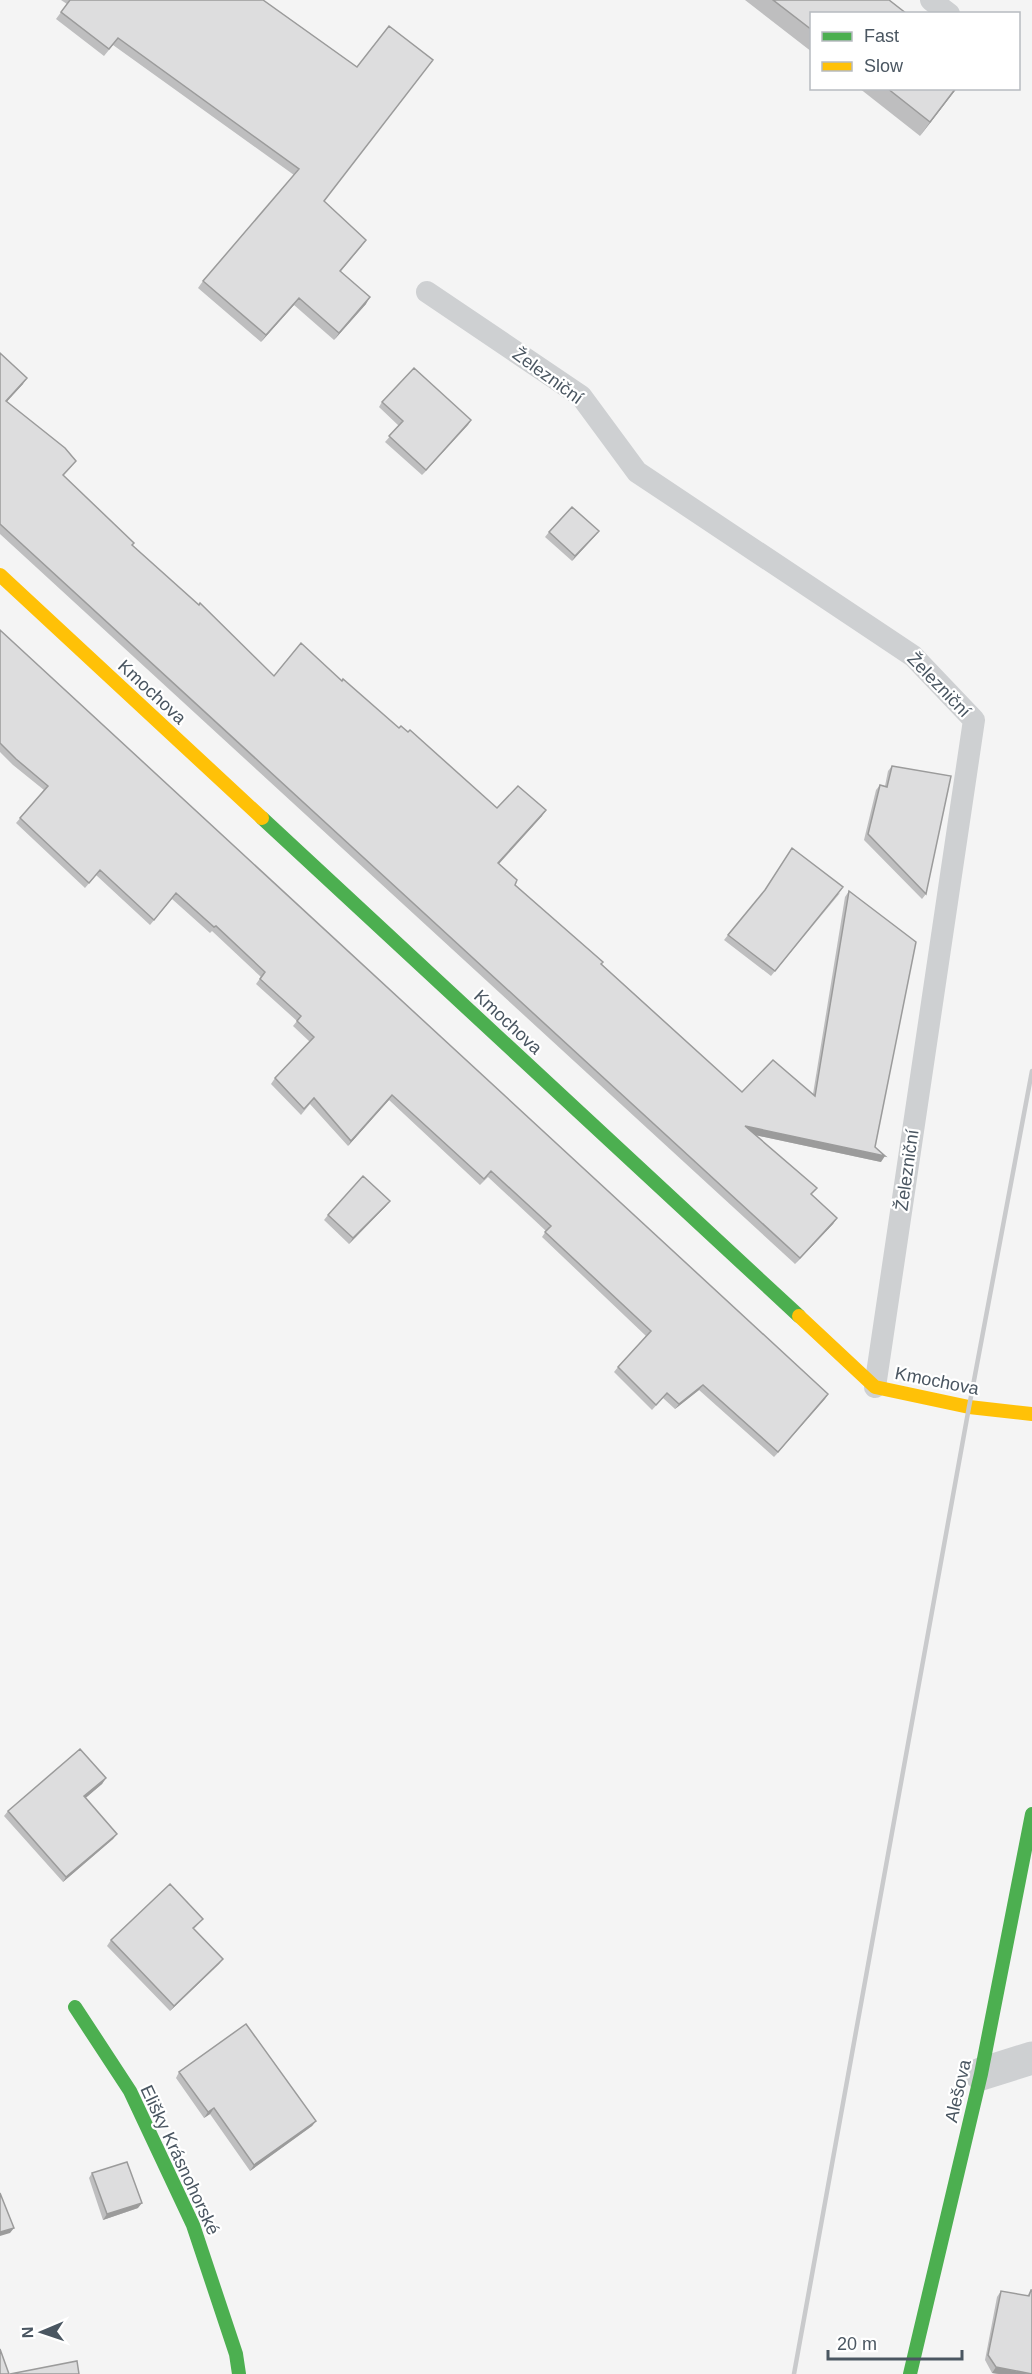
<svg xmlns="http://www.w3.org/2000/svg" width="1032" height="2374" font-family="Arial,sans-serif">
	<rect width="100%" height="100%" fill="#f4f4f4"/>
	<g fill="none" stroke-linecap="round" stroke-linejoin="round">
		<!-- lane -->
		<path stroke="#ced0d2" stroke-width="22" d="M 931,0 L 949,14
			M 427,292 L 581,396 L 637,472 L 913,656 L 974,720 L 875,1387"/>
		<!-- street -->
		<path stroke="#ced0d2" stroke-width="33" d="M 981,2074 L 1032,2058"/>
		<!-- fast -->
		<path stroke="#4caf50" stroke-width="14" d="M 262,818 L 799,1316
			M 75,2007 L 130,2091 L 193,2225 L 236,2354 L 239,2374
			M 910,2374 L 981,2074 L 1032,1814"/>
		<!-- slow -->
		<path stroke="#ffc107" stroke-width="14" d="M 0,575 L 262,818
			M 799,1316 L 875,1387 L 969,1407 L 1032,1414"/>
		<!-- rail -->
		<path stroke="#c9cacc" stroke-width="4.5" d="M 794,2374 L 969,1407 L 1032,1071"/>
	</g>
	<!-- wall -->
	<path fill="#bebebf" d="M 61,0 L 263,0 L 324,201 L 366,240 L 340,271 L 366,304 L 334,340 L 294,305 L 261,342 L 198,288 L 203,281 L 294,175 L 113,45 L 104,56 L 56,19 L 67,4 Z
		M 745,0 L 889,0 L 812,14 L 812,52 Z
		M 859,88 L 957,88 L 920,136 Z
		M 0,353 L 23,384 L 6,402 L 72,466 L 63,476 L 132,545 L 274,676 L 342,681 L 497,808 L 542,816 L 499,864 L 515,885 L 742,1092 L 813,1094 L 845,897 L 849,891 L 875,1147 L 881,1162 L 755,1135 L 812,1195 L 837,1218 L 833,1224 L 795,1264 L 0,534 Z
		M 382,402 L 471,420 L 422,475 L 385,442 L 399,426 L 379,407 Z
		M 549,532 L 595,536 L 572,561 L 545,537 Z
		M 0,630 L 828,1394 L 774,1457 L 699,1390 L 675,1409 L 663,1398 L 652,1410 L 614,1372 L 618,1367 L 646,1336 L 542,1237 L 546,1231 L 488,1177 L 480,1185 L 389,1100 L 348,1146 L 310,1104 L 301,1115 L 271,1084 L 275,1078 L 310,1042 L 293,1026 L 297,1021 L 256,984 L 261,977 L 212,931 L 210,933 L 172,899 L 150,925 L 96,875 L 85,888 L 16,823 L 44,790 L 13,765 L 0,752 Z
		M 892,766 L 926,894 L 922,899 L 864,840 L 876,790 L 880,785 L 885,786 L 888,771 Z
		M 840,893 L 771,976 L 724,940 L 728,935 Z
		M 386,1206 L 349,1244 L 324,1220 L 328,1215 Z
		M 106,1778 L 102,1784 L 85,1798 L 117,1834 L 113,1839 L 63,1882 L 4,1816 L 8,1811 Z
		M 203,1919 L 194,1929 L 223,1959 L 219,1964 L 170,2011 L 107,1946 L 111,1940 Z
		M 179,2072 L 316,2121 L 312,2126 L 250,2171 L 210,2114 L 204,2118 L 176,2078 Z
		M 92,2173 L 138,2208 L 103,2220 L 89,2178 Z
		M 1031,2290 L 1032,2374 L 999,2374 L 992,2373 L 985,2360 L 997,2297 L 1001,2291 L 1027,2296 Z"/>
	<!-- shaded-wall -->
	<path fill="#9b9b9b" d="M 956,88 L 957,88 L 920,136 L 930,122 Z
		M 366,240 L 361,247 L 335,278 L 340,271 Z
		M 370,297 L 366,304 L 334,340 L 339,333 Z
		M 299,298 L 294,305 L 261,342 L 266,335 Z
		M 27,378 L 23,384 L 2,407 L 6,401 Z
		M 471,420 L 468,425 L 422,475 L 426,470 Z
		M 599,531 L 595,536 L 572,561 L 575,556 Z
		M 546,810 L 542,816 L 494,869 L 498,863 Z
		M 392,1095 L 389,1100 L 348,1146 L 351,1141 Z
		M 745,1126 L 885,1156 L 881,1162 L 741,1132 Z
		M 390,1201 L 386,1206 L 349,1244 L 353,1238 Z
		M 837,1218 L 833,1224 L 795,1264 L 800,1258 Z
		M 703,1385 L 699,1390 L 675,1409 L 679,1404 Z
		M 828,1394 L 825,1399 L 774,1457 L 778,1452 Z
		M 106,1778 L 102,1784 L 81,1802 L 84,1796 Z
		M 117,1834 L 113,1839 L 63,1882 L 66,1877 Z
		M 223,1959 L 219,1964 L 170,2011 L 174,2006 Z
		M 214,2108 L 210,2114 L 204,2118 L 208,2112 Z
		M 316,2121 L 312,2126 L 250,2171 L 254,2165 Z
		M 142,2203 L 138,2208 L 103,2220 L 107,2214 Z
		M 14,2228 L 10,2233 L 0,2236 L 0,2232 Z
		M 996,2367 L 1029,2374 L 999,2374 L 992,2373 Z"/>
	<!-- building -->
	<path fill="#ddddde" stroke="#9b9b9b" stroke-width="1.5" d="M 70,0 L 263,0 L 357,67 L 389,26 L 433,60 L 324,201 L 366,240 L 340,271 L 370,297 L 339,333 L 299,298 L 266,335 L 203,281 L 299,169 L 118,38 L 109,49 L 61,12 Z
		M 773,0 L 889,0 L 907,14 L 812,14 L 812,30 Z
		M 887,88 L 956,88 L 930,122 Z
		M 0,353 L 27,378 L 6,401 L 65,448 L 76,461 L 63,475 L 134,543 L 132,545 L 199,605 L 200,603 L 274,676 L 301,643 L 342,681 L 343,679 L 399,728 L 401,726 L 408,732 L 410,730 L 497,808 L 518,786 L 546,810 L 498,863 L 517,880 L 515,885 L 603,962 L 601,964 L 742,1092 L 773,1060 L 815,1096 L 849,891 L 916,942 L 875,1147 L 885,1156 L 745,1126 L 817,1188 L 811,1194 L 837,1218 L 800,1258 L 0,524 Z
		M 414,368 L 471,420 L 426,470 L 389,436 L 403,421 L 382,402 Z
		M 572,507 L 599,531 L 575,556 L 549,532 Z
		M 0,630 L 828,1394 L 778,1452 L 703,1385 L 679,1404 L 667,1393 L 656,1405 L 618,1367 L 651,1331 L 545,1232 L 551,1226 L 491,1171 L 484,1179 L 392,1095 L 351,1141 L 314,1098 L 304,1109 L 275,1078 L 314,1037 L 297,1021 L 301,1016 L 260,979 L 265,972 L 216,926 L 214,927 L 176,893 L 154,920 L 100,870 L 89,883 L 20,818 L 48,786 L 16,759 L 0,743 Z
		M 892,766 L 951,776 L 926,894 L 868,834 L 880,785 L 887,787 Z
		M 792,848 L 843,887 L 775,971 L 728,935 L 765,890 Z
		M 363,1176 L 390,1201 L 353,1238 L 328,1215 Z
		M 80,1749 L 106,1778 L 84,1796 L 117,1834 L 66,1877 L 8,1811 Z
		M 170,1884 L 203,1919 L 193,1928 L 223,1959 L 174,2006 L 111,1940 Z
		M 246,2024 L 316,2121 L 254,2165 L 214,2108 L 208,2112 L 179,2072 Z
		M 127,2162 L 142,2203 L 107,2214 L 92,2173 Z
		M 0,2193 L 14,2228 L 0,2232 Z
		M 1031,2290 L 1032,2290 L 1032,2374 L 996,2367 L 988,2355 L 1001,2291 L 1029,2296 Z
		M 0,2349 L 9,2374 L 0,2374 Z
		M 77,2361 L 79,2374 L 10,2374 Z"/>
	<g text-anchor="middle" stroke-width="4.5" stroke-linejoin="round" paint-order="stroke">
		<!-- street labels -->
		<g font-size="18" fill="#4a5661" stroke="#fff">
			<text transform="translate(548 376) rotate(36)" y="6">Železniční</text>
			<text transform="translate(939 685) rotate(46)" y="6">Železniční</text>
			<text transform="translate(152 692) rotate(43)" y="6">Kmochova</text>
			<text transform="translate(508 1022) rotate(43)" y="6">Kmochova</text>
			<text transform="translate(907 1170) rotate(-82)" y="6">Železniční</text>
			<text transform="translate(937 1381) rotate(11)" y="6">Kmochova</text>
			<text transform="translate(958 2091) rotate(-77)" y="6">Alešova</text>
			<text transform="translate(180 2160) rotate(65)" y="6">Elišky Krásnohorské</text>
		</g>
	</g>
	<!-- legend -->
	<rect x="810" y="12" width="210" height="78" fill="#ffffff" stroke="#b7bbc0" stroke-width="1.5"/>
	<rect x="822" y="32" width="30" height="9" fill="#4caf50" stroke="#b7bbc0" stroke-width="1.5"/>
	<text x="864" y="42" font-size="18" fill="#4a5661">Fast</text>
	<rect x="822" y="62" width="30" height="9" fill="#ffc107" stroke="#b7bbc0" stroke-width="1.5"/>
	<text x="864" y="72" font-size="18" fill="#4a5661">Slow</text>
	<!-- north arrow -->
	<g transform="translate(42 2332) rotate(268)" stroke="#ffffff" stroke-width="4.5" paint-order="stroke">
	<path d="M0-4.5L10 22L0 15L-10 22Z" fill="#4a5661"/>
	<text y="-9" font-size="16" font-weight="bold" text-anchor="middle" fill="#4a5661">N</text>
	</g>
	<!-- scale -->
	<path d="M828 2350v9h134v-9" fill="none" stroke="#4a5661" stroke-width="3"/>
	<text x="837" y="2350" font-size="18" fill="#4a5661" stroke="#ffffff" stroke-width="4.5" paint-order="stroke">20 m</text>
</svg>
